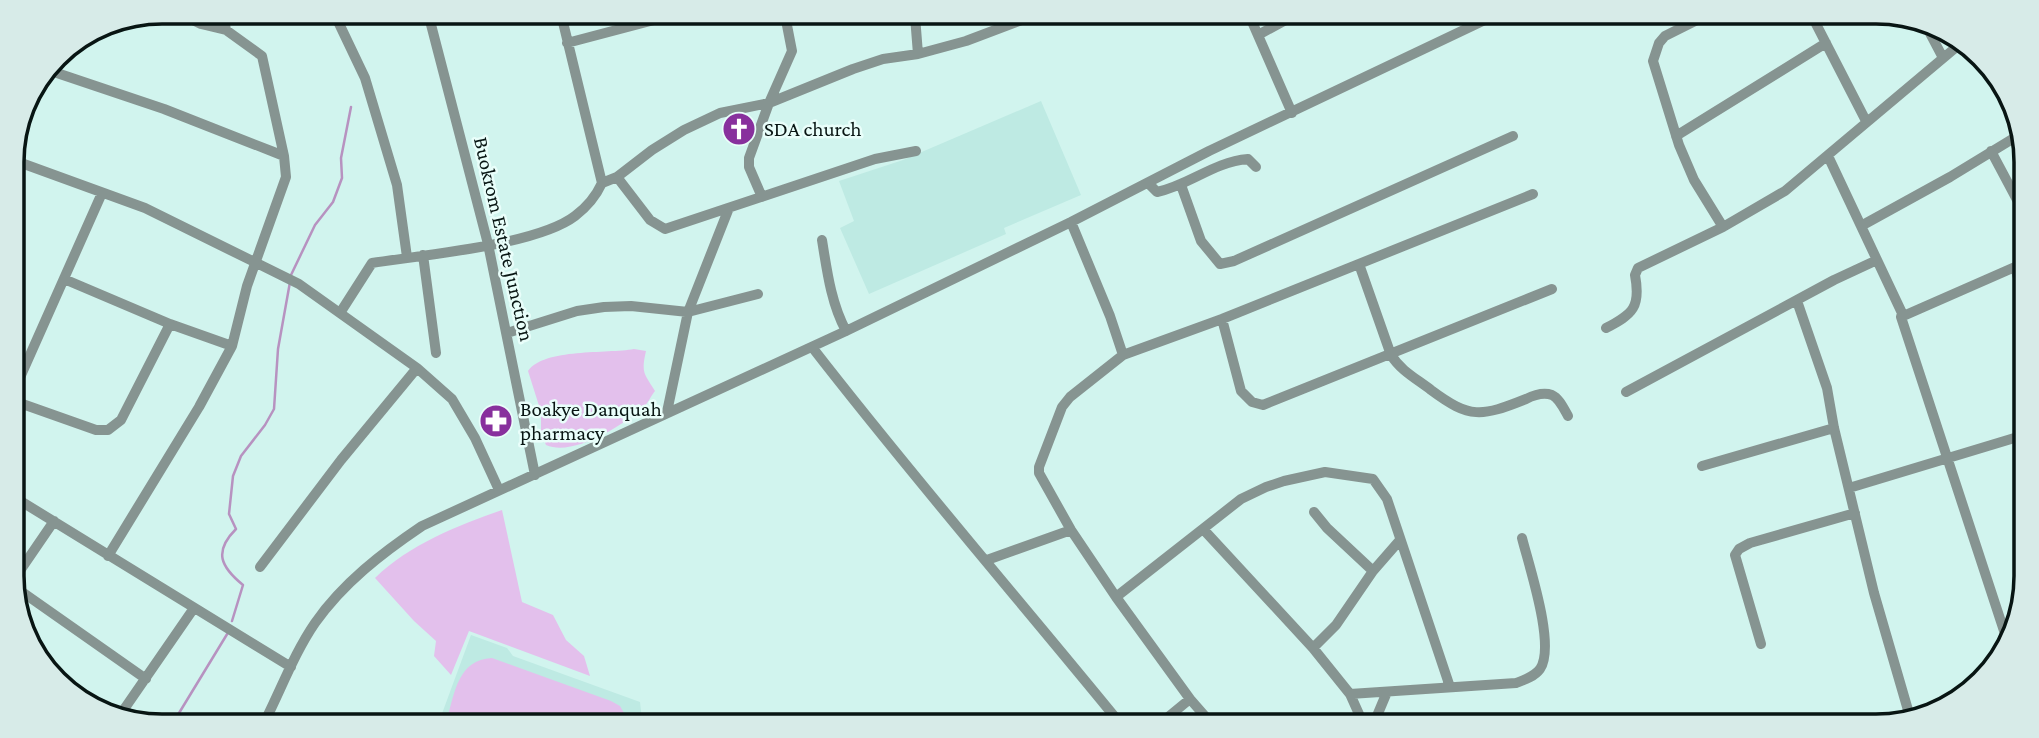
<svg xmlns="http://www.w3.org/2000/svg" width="2039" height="738" font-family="'Crimson Pro',serif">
	<rect width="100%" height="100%" fill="#d1f4ee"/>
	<!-- built -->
	<path fill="#beeae3" d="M 1041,101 L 1081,195 L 1004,228 L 1006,234 L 869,294 L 840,228 L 854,221 L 839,181 L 903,160 Z
		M 471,635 L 507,648 L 513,656 L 640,702 L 642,720 L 440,719 Z"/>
	<!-- green -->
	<path fill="#e3c0ec" d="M 634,349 L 646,351 C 641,373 644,373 655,391 C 651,396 647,405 642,409 C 621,426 573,457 546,445 L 541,433 L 541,412 L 528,371 C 544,348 607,354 634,349 Z
		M 502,510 L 522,602 L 553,615 L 566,640 L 584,656 L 590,676 L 469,631 L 451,675 L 434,656 L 436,641 L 414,621 L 375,578 C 410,544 457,526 502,510 Z
		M 492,658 L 611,701 L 620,706 L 628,720 L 447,719 C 455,692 458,660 492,658 Z"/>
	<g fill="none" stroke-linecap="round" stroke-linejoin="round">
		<!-- stream -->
		<path stroke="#b792c0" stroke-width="2.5" d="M 291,275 L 315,225 L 333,202 L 342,178 L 341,158 L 351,107
			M 232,621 L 243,585 C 221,567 213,552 236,529 L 229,514 L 233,476 L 241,456 L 265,425 L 274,409 L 278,349 L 290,282
			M 176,718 L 229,631"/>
		<!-- minor -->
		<path stroke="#869491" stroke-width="10" d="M 223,13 L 226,30
			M 334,13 L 365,78 L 397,185 L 407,257
			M 428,13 L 488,244 L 535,475
			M 561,14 L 602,183
			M 915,16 L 918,54
			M 1250,17 L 1292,113
			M 1699,19 L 1665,36 L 1659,43 L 1653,61 L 1679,145 L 1694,180 L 1723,227 L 1785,191 L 1960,44
			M 1814,20 L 1866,121
			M 1923,20 L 1942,56
			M 1258,35 L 1291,17
			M 567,43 L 673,15
			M 48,70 L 164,109 L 284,156
			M 1676,136 L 1826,43
			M 1991,151 L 2024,213
			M 1828,156 L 1902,313 L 1901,317 L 2007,640
			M 13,158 L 20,124
			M 13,160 L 145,208 L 299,284 L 417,368 L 452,399 L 475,438 L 499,490
			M 617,177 L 650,220 L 665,229 L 875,159 L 916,151
			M 1148,183 L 1157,192 C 1190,185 1213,162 1248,159 L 1256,167
			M 1181,185 L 1201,241 L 1220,264 L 1234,261 L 1513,136
			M 762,197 L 749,167 L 749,158 L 769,103 L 792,51 L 785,15
			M 1071,222 L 1110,316 L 1123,355
			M 1861,226 L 1950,177 L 2019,135
			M 822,240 C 827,271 831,303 846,331
			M 423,255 L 436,353
			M 1359,264 L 1391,355 C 1401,371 1417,379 1431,390 C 1470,419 1481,417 1526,399 C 1534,395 1543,392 1552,395 C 1559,398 1564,409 1568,416
			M 2015,267 L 2023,296
			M 64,279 L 170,324 L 232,346
			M 1797,301 L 1827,388 L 1834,428 L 1874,593 L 1910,717
			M 340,313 L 372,263 C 423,255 537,245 575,216 C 587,207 596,196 602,183 L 617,177 L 652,150 L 684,130 L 720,113 L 769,103 L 853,69 L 883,59 L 918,54 L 966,41 L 1032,16
			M 1901,317 L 2024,263
			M 1222,319 L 1241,391 L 1252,402 L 1263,405 L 1552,289
			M 1606,328 C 1633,314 1641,307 1635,275 L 1638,268 L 1723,227
			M 507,333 L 577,311 L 604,307 L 631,306 L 688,312 L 758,294
			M 812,347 C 911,475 1017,597 1119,722
			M 14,391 L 102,193
			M 1626,392 L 1834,280 L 1877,260
			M 14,401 L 96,430 L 108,430 L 121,420 L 170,324
			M 667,412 L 688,312 L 729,208
			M 1702,466 L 1834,428
			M 1849,488 L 2021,436
			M 14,497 L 291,667
			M 1203,529 L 1313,648 L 1350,694 L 1363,723
			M 108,556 L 199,407 L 232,346 L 247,286 L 286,177 L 284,156 L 262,56 L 226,30 L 201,24 L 177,12
			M 987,560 L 1071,530
			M 260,567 L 341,460 L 417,368
			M 1373,571 L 1400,540
			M 15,578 L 54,521
			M 15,587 L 146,679
			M 1116,597 L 1241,499 L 1266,487 L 1284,481 L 1325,472 L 1373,479 L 1387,499 L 1450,687
			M 1761,644 L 1735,555 L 1739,549 L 1750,543 L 1855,513
			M 1313,648 L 1336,625 L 1373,571 L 1327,528 L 1314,512
			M 49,674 L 68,687
			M 1350,694 L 1516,683 C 1524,680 1534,677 1540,669 C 1556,646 1529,566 1522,538
			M 118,718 L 194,608
			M 266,719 C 282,687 295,652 315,623 C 343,583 382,553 422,526 L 846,331 L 1071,222 L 1209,151 L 1489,18
			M 1162,722 L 1190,699
			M 1211,723 L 1190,699 L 1116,597 L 1071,530 L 1039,473 L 1039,467 L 1062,407 L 1070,397 L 1123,355 L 1222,319 L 1533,194
			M 1374,723 L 1387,692"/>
	</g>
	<!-- icons -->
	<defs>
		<symbol id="church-disc" viewBox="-11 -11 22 22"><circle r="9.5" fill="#88309d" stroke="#e9fefa"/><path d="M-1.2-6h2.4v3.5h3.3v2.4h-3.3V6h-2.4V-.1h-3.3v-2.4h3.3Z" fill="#fff"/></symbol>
		<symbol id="pharmacy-disc" viewBox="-11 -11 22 22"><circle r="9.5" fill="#88309d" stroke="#e9fefa"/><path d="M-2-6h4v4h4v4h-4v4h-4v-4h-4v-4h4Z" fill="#fff"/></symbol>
	</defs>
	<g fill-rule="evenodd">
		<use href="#church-disc" x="720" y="110" width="38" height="38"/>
		<use href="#pharmacy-disc" x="477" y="402" width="38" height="38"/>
	</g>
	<g text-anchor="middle" stroke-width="5" stroke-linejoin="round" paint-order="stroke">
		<!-- poi labels -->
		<g font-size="21" fill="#081513" stroke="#e9fefa" text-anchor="start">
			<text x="764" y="136">SDA church</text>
			<text x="520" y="416">Boakye Danquah<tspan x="520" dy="24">pharmacy</tspan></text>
		</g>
		<!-- street labels -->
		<g font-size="21" fill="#081513" stroke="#e9fefa">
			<text transform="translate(504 239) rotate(77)" y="7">Buokrom Estate Junction</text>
		</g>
	</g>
	<!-- crop -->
	<path d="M0 0H2039V738H0ZM162 24H1876A138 138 0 0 1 2014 162V576A138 138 0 0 1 1876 714H162A138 138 0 0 1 24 576V162A138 138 0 0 1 162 24Z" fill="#d7ebe8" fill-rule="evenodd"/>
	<path fill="none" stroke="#081513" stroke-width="3.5" d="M162 24H1876A138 138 0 0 1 2014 162V576A138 138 0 0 1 1876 714H162A138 138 0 0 1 24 576V162A138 138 0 0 1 162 24Z"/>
</svg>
